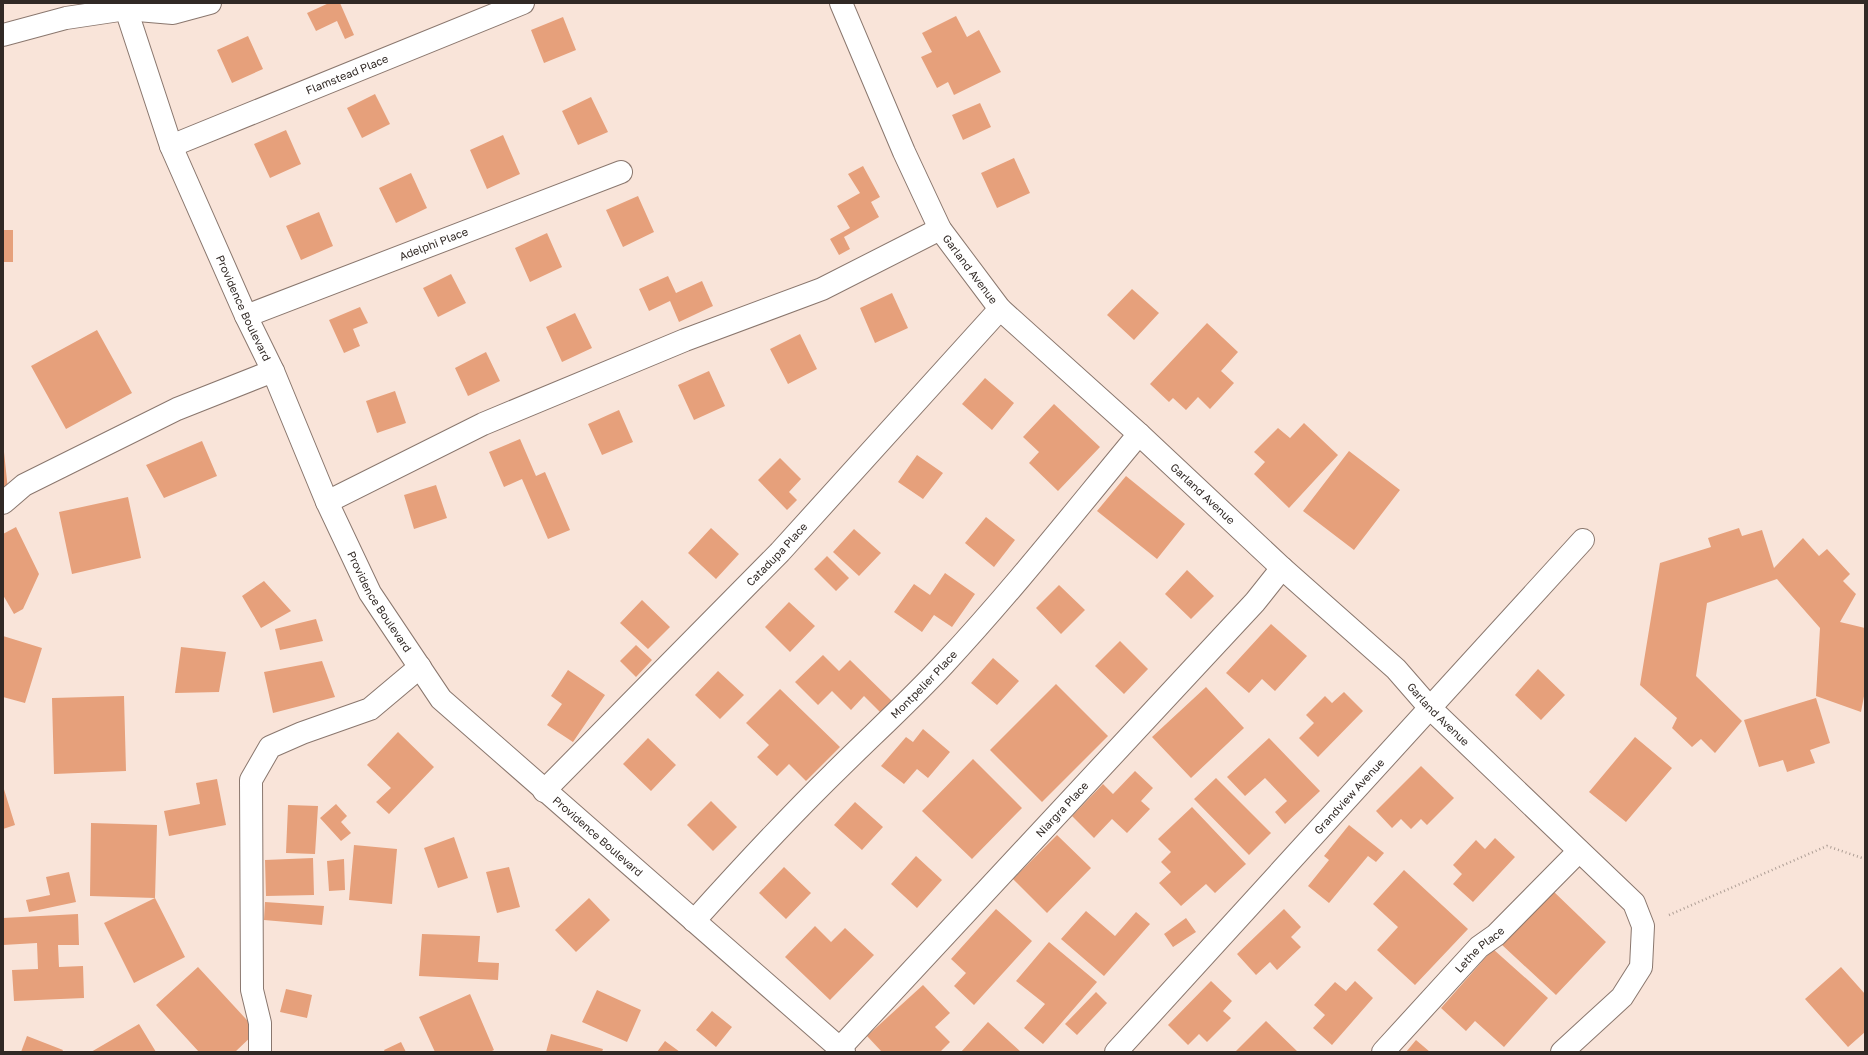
<svg xmlns="http://www.w3.org/2000/svg" width="1868" height="1055" font-family="'Golos Text',sans-serif">
	<rect width="100%" height="100%" fill="#f9e4d9"/>
	<!-- building -->
	<path fill="#e6a07b" d="M 329,3 L 340,3 L 354,35 L 345,39 L 337,21 L 316,31 L 307,13 Z
		M 956,16 L 967,37 L 979,30 L 1001,72 L 954,95 L 948,82 L 937,88 L 921,57 L 932,52 L 922,33 Z
		M 563,17 L 576,50 L 544,63 L 531,30 Z
		M 248,36 L 263,69 L 232,83 L 217,50 Z
		M 375,94 L 390,124 L 362,138 L 347,108 Z
		M 591,97 L 608,132 L 578,145 L 562,111 Z
		M 980,103 L 991,127 L 963,140 L 952,115 Z
		M 286,130 L 301,164 L 270,178 L 254,144 Z
		M 503,135 L 520,174 L 487,189 L 470,150 Z
		M 1014,158 L 1030,193 L 997,208 L 981,173 Z
		M 863,166 L 880,197 L 871,202 L 879,217 L 844,237 L 850,249 L 839,255 L 830,239 L 850,228 L 837,206 L 860,193 L 848,174 Z
		M 411,173 L 427,208 L 396,223 L 379,188 Z
		M 638,196 L 654,232 L 623,247 L 606,210 Z
		M 319,212 L 333,246 L 301,260 L 286,226 Z
		M 3,230 L 13,230 L 13,262 L 3,262 Z
		M 547,233 L 562,267 L 530,282 L 515,248 Z
		M 451,274 L 466,303 L 438,317 L 423,288 Z
		M 668,276 L 676,293 L 702,281 L 713,306 L 679,322 L 670,301 L 649,311 L 639,289 Z
		M 1132,289 L 1159,313 L 1134,340 L 1107,315 Z
		M 892,293 L 908,328 L 875,343 L 860,308 Z
		M 360,307 L 368,323 L 353,329 L 360,346 L 344,353 L 329,320 Z
		M 575,313 L 592,348 L 562,362 L 546,327 Z
		M 1207,323 L 1238,352 L 1221,371 L 1234,383 L 1210,409 L 1198,397 L 1186,410 L 1173,398 L 1169,402 L 1150,384 Z
		M 97,330 L 132,393 L 66,429 L 31,366 Z
		M 800,334 L 817,369 L 788,384 L 770,349 Z
		M 486,352 L 500,381 L 468,396 L 455,368 Z
		M 709,371 L 725,406 L 694,420 L 678,385 Z
		M 985,378 L 1014,403 L 992,430 L 962,404 Z
		M 395,391 L 406,423 L 377,433 L 366,401 Z
		M 1054,404 L 1100,447 L 1058,491 L 1029,463 L 1039,452 L 1023,437 Z
		M 619,410 L 633,442 L 602,455 L 588,424 Z
		M 1304,423 L 1338,455 L 1289,508 L 1254,474 L 1265,462 L 1254,452 L 1278,428 L 1290,438 Z
		M 520,439 L 536,476 L 545,472 L 570,530 L 548,539 L 522,479 L 504,487 L 489,452 Z
		M 202,441 L 217,476 L 164,498 L 146,465 Z
		M 1349,451 L 1400,490 L 1354,550 L 1303,511 Z
		M 4,452 L 8,490 L 3,490 L 3,453 Z
		M 917,455 L 943,473 L 923,499 L 898,482 Z
		M 780,458 L 801,479 L 789,492 L 797,500 L 787,510 L 758,480 Z
		M 1126,476 L 1185,524 L 1157,559 L 1097,511 Z
		M 436,485 L 447,518 L 414,529 L 404,495 Z
		M 128,497 L 141,558 L 72,574 L 59,512 Z
		M 986,517 L 1015,540 L 994,567 L 965,543 Z
		M 16,527 L 39,574 L 23,609 L 14,614 L 3,595 L 3,534 Z
		M 711,528 L 739,554 L 716,579 L 688,553 Z
		M 1739,528 L 1742,536 L 1762,530 L 1774,568 L 1803,538 L 1819,556 L 1827,549 L 1850,574 L 1843,581 L 1856,594 L 1840,622 L 1865,628 L 1865,691 L 1861,712 L 1816,696 L 1820,628 L 1777,579 L 1707,603 L 1696,676 L 1742,721 L 1715,753 L 1701,739 L 1692,747 L 1672,728 L 1677,718 L 1640,685 L 1660,563 L 1711,547 L 1708,538 Z
		M 854,529 L 881,553 L 859,576 L 833,552 Z
		M 827,556 L 849,578 L 836,591 L 814,569 Z
		M 1187,570 L 1214,596 L 1191,619 L 1165,594 Z
		M 945,573 L 975,594 L 952,627 L 934,615 L 922,632 L 894,612 L 914,584 L 930,595 Z
		M 264,581 L 291,611 L 261,628 L 242,596 Z
		M 1059,585 L 1085,610 L 1061,634 L 1036,608 Z
		M 642,600 L 670,627 L 648,649 L 620,623 Z
		M 789,602 L 815,626 L 790,652 L 765,627 Z
		M 316,619 L 323,641 L 280,650 L 275,629 Z
		M 1271,624 L 1307,656 L 1275,691 L 1262,679 L 1249,693 L 1226,673 Z
		M 3,636 L 42,648 L 25,703 L 3,697 Z
		M 1120,641 L 1148,669 L 1124,694 L 1095,666 Z
		M 636,645 L 652,660 L 636,677 L 620,661 Z
		M 181,647 L 226,652 L 219,692 L 175,693 Z
		M 823,655 L 839,671 L 850,660 L 893,702 L 881,713 L 864,696 L 851,710 L 832,691 L 818,705 L 795,682 Z
		M 993,658 L 1019,681 L 997,705 L 971,683 Z
		M 322,661 L 335,697 L 273,713 L 264,672 Z
		M 1538,669 L 1565,695 L 1541,720 L 1515,695 Z
		M 568,670 L 605,695 L 573,742 L 547,725 L 562,704 L 551,696 Z
		M 718,671 L 744,695 L 720,719 L 695,695 Z
		M 1056,684 L 1108,736 L 1042,802 L 990,750 Z
		M 1206,687 L 1244,728 L 1191,778 L 1152,737 Z
		M 780,689 L 840,747 L 806,781 L 789,764 L 777,776 L 757,757 L 769,745 L 746,723 Z
		M 1344,692 L 1363,711 L 1318,757 L 1299,738 L 1314,723 L 1306,715 L 1325,696 L 1332,703 Z
		M 124,696 L 126,771 L 54,774 L 52,698 Z
		M 1816,698 L 1830,743 L 1810,750 L 1815,763 L 1787,772 L 1783,760 L 1759,767 L 1744,720 Z
		M 923,729 L 950,752 L 928,778 L 917,769 L 904,784 L 881,766 L 906,737 L 913,742 Z
		M 398,732 L 434,767 L 389,814 L 376,802 L 391,788 L 367,765 Z
		M 1635,737 L 1672,768 L 1626,822 L 1589,792 Z
		M 648,738 L 676,765 L 651,791 L 623,764 Z
		M 1269,738 L 1320,791 L 1285,824 L 1275,812 L 1287,801 L 1265,778 L 1245,796 L 1227,777 Z
		M 973,759 L 1022,808 L 972,859 L 922,811 Z
		M 1421,766 L 1454,798 L 1427,825 L 1421,819 L 1411,829 L 1401,819 L 1392,828 L 1376,811 Z
		M 1135,771 L 1153,788 L 1141,801 L 1150,809 L 1127,833 L 1112,819 L 1094,838 L 1072,816 L 1103,784 L 1113,794 Z
		M 1216,778 L 1271,833 L 1249,855 L 1194,799 Z
		M 217,779 L 226,825 L 169,836 L 164,811 L 200,804 L 196,783 Z
		M 3,786 L 15,825 L 3,829 Z
		M 711,801 L 737,827 L 713,851 L 687,825 Z
		M 855,802 L 883,827 L 862,850 L 834,825 Z
		M 336,804 L 347,816 L 341,822 L 351,833 L 341,841 L 320,818 Z
		M 288,805 L 318,806 L 315,854 L 286,853 Z
		M 1192,807 L 1246,864 L 1215,893 L 1206,884 L 1181,906 L 1159,883 L 1171,872 L 1161,862 L 1171,852 L 1158,839 Z
		M 91,823 L 157,825 L 155,898 L 90,896 Z
		M 1349,825 L 1384,853 L 1376,862 L 1368,856 L 1329,903 L 1308,886 L 1329,860 L 1324,856 Z
		M 1057,835 L 1091,868 L 1047,913 L 1013,879 Z
		M 454,837 L 468,878 L 438,888 L 424,848 Z
		M 1495,838 L 1515,857 L 1473,902 L 1453,884 L 1462,874 L 1453,865 L 1476,840 L 1485,849 Z
		M 354,845 L 397,849 L 392,904 L 349,900 Z
		M 916,856 L 942,880 L 917,908 L 891,884 Z
		M 313,858 L 314,895 L 266,896 L 265,860 Z
		M 344,859 L 345,890 L 329,891 L 327,861 Z
		M 509,867 L 520,907 L 497,913 L 486,872 Z
		M 784,867 L 811,893 L 786,919 L 759,893 Z
		M 1404,870 L 1468,929 L 1415,985 L 1377,950 L 1398,927 L 1373,904 Z
		M 69,872 L 76,902 L 29,912 L 26,900 L 50,895 L 46,877 Z
		M 1552,890 L 1606,942 L 1556,995 L 1501,944 Z
		M 155,898 L 185,957 L 134,983 L 104,923 Z
		M 589,898 L 610,920 L 576,952 L 555,930 Z
		M 265,902 L 324,906 L 322,925 L 264,920 Z
		M 996,909 L 1032,941 L 974,1005 L 954,986 L 966,973 L 951,959 Z
		M 1284,909 L 1301,927 L 1291,937 L 1301,947 L 1277,970 L 1270,962 L 1256,975 L 1237,954 Z
		M 1086,911 L 1115,936 L 1136,912 L 1150,924 L 1104,976 L 1061,939 Z
		M 78,914 L 79,945 L 58,945 L 59,967 L 83,966 L 84,998 L 14,1001 L 12,970 L 38,969 L 37,943 L 3,945 L 3,918 Z
		M 1186,918 L 1196,932 L 1173,947 L 1164,934 Z
		M 815,926 L 831,942 L 845,928 L 874,955 L 830,1000 L 785,957 Z
		M 422,934 L 480,936 L 478,962 L 499,963 L 498,980 L 419,976 Z
		M 1049,942 L 1097,982 L 1043,1044 L 1024,1028 L 1045,1004 L 1016,981 Z
		M 1493,949 L 1548,998 L 1504,1047 L 1475,1021 L 1466,1031 L 1441,1008 Z
		M 198,967 L 257,1031 L 235,1052 L 199,1052 L 156,1005 Z
		M 1841,967 L 1865,994 L 1865,1032 L 1848,1047 L 1805,999 Z
		M 1211,981 L 1232,1001 L 1223,1011 L 1231,1018 L 1207,1042 L 1199,1034 L 1188,1045 L 1168,1025 Z
		M 1355,981 L 1373,998 L 1332,1045 L 1313,1028 L 1325,1015 L 1314,1005 L 1335,982 L 1346,991 Z
		M 923,985 L 950,1013 L 935,1027 L 950,1042 L 940,1052 L 882,1052 L 867,1036 Z
		M 286,989 L 312,995 L 307,1018 L 280,1012 Z
		M 597,990 L 641,1010 L 627,1042 L 582,1022 Z
		M 1096,992 L 1107,1003 L 1077,1035 L 1065,1024 Z
		M 470,994 L 494,1050 L 490,1052 L 435,1052 L 419,1017 Z
		M 712,1011 L 732,1027 L 716,1047 L 696,1030 Z
		M 1266,1021 L 1298,1052 L 1235,1052 Z
		M 988,1022 L 1021,1052 L 961,1052 Z
		M 139,1024 L 156,1052 L 91,1052 Z
		M 551,1034 L 603,1049 L 602,1052 L 546,1052 Z
		M 27,1036 L 63,1050 L 62,1052 L 21,1052 Z
		M 1416,1040 L 1430,1052 L 1406,1052 Z
		M 665,1041 L 680,1052 L 657,1052 Z
		M 401,1042 L 406,1052 L 385,1052 L 384,1050 Z"/>
	<g fill="none" stroke-linecap="round" stroke-linejoin="round">
		<defs>
			<g id="minor">
				<path id="s1" d="M 124,3 L 171,146 L 246,316 L 273,371 L 327,502 L 370,593 L 441,699 L 844,1052"/>
				<path id="s2" d="M 841,3 L 904,152 L 940,229 L 1000,309 L 1139,434 L 1282,568 L 1396,669 L 1430,708 L 1634,903 L 1643,926 L 1641,967 L 1622,997 L 1562,1052"/>
				<path d="M 3,35 L 66,18 L 126,9 L 173,13 L 210,3"/>
				<path id="s3" d="M 171,146 L 523,3"/>
				<path id="s4" d="M 246,316 L 621,172"/>
				<path d="M 327,502 L 483,424 L 685,340 L 822,289 L 940,229"/>
				<path d="M 3,503 L 24,485 L 177,409 L 273,371"/>
				<path id="s5" d="M 544,791 L 780,552 L 1000,309"/>
				<path id="s6" d="M 694,921 C 739,871 785,821 833,774 C 870,737 909,702 944,664 C 1013,590 1075,511 1139,434"/>
				<path id="s7" d="M 840,1048 L 1255,602 L 1282,568"/>
				<path d="M 260,1052 L 260,1023 L 252,990 L 251,780 L 270,747 L 302,733 L 370,709 L 420,667"/>
				<path id="s8" d="M 1116,1052 L 1583,540"/>
				<path id="s9" d="M 1383,1052 L 1479,947 L 1496,935 L 1579,851"/>
			</g>
		</defs>
		<!-- minor casing -->
		<use href="#minor" stroke="#8a776e" stroke-width="24"/>
		<!-- path -->
		<path stroke="#ad9d94" stroke-width="2.5" stroke-dasharray="1 3" stroke-linecap="butt" d="M 1669,915 L 1827,846 L 1865,859"/>
		<!-- minor -->
		<use href="#minor" stroke="#fff" stroke-width="22"/>
	</g>
	<g text-anchor="middle" stroke-width="3" stroke-linejoin="round" paint-order="stroke">
		<!-- street labels -->
		<g font-size="11" fill="#312925" stroke="#f9e4d9">
			<text dy="4" stroke="none"><textPath href="#s3" startOffset="190">Flamstead Place</textPath></text>
			<text dy="4" stroke="none"><textPath href="#s4" startOffset="201">Adelphi Place</textPath></text>
			<text dy="4" stroke="none"><textPath href="#s2" startOffset="297">Garland Avenue</textPath></text>
			<text dy="4" stroke="none"><textPath href="#s1" startOffset="328">Providence Boulevard</textPath></text>
			<text dy="4" stroke="none"><textPath href="#s2" startOffset="621">Garland Avenue</textPath></text>
			<text dy="4" stroke="none"><textPath href="#s5" startOffset="332">Catadupa Place</textPath></text>
			<text dy="4" stroke="none"><textPath href="#s1" startOffset="652">Providence Boulevard</textPath></text>
			<text dy="4" stroke="none"><textPath href="#s6" startOffset="330">Montpelier Place</textPath></text>
			<text dy="4" stroke="none"><textPath href="#s2" startOffset="944">Garland Avenue</textPath></text>
			<text dy="4" stroke="none"><textPath href="#s8" startOffset="346">Grandview Avenue</textPath></text>
			<text dy="4" stroke="none"><textPath href="#s7" startOffset="326">Niargra Place</textPath></text>
			<text dy="4" stroke="none"><textPath href="#s1" startOffset="976">Providence Boulevard</textPath></text>
			<text dy="4" stroke="none"><textPath href="#s9" startOffset="141">Lethe Place</textPath></text>
		</g>
	</g>
	<!-- border -->
	<rect width="1868" height="1055" fill="none" stroke="#312925" stroke-width="8"/>
</svg>
